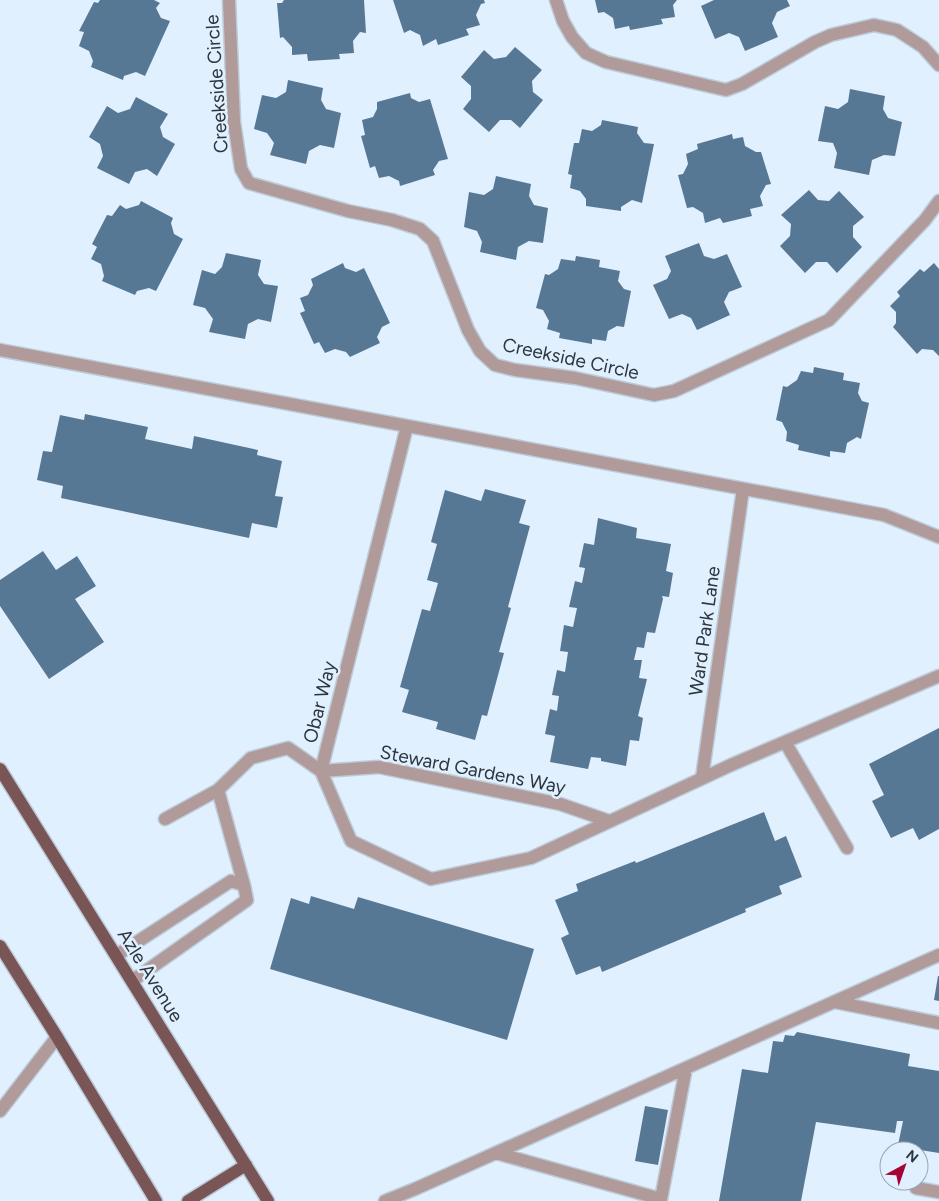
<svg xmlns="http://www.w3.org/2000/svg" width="939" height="1201" font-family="Figtree,sans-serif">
	<rect width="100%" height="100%" fill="#e1f0fe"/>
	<!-- building -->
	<path fill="#577895" d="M 100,0 L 154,0 L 160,3 L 156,8 L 161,18 L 170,21 L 145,76 L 136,72 L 124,76 L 123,80 L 91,67 L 93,61 L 89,51 L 79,46 L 84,32 L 79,31 L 94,2 L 98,3 Z
		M 284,0 L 364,0 L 366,33 L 360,32 L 353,41 L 354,53 L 339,54 L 340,59 L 308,61 L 307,54 L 292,55 L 292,47 L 283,37 L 280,38 L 277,3 L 282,3 Z
		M 393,0 L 484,0 L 485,3 L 481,4 L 476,15 L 480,25 L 466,29 L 469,35 L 438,45 L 436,39 L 423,46 L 420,35 L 410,30 L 404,33 Z
		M 595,0 L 677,0 L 673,5 L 675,17 L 661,19 L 663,24 L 630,30 L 629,26 L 615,29 L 613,18 L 604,12 L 598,13 Z
		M 714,0 L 787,0 L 790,6 L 777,12 L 772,23 L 778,37 L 745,51 L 739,37 L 729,33 L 715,39 L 701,6 Z
		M 515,47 L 542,70 L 532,81 L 533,92 L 543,100 L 520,128 L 511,120 L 500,120 L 489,132 L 463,109 L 471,99 L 471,86 L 461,77 L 484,50 L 494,59 L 506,57 Z
		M 288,80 L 323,88 L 321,100 L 326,109 L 341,113 L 334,148 L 320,145 L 309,151 L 306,164 L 270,155 L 274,143 L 267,133 L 254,129 L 262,95 L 276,98 L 286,92 Z
		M 850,89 L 885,96 L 883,109 L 888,118 L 902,122 L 895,156 L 884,155 L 872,160 L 869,175 L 834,168 L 837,153 L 833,143 L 818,141 L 825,106 L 838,109 L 848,102 Z
		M 410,93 L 411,98 L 419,102 L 430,99 L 448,159 L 439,161 L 433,170 L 435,175 L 400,186 L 399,181 L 389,176 L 379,178 L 375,166 L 370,168 L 361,136 L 365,135 L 362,120 L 373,117 L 377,109 L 377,102 Z
		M 136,97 L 168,114 L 160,127 L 163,137 L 175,144 L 157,176 L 147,169 L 135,172 L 129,184 L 97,168 L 103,156 L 100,144 L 89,137 L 107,106 L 118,113 L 130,109 Z
		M 602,120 L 638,127 L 637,133 L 644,143 L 654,144 L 642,203 L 632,200 L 621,207 L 621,211 L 586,206 L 586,199 L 580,191 L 570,188 L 572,175 L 568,174 L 574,143 L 579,143 L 582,129 L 592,131 L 601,125 Z
		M 732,134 L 733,139 L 743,137 L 745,146 L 756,152 L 761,152 L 771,184 L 766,185 L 760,196 L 763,206 L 750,209 L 752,216 L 723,223 L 720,218 L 705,223 L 703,213 L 693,207 L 687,208 L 678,175 L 683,174 L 688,164 L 686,154 L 698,149 L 697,144 Z
		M 496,176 L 531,184 L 529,196 L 534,205 L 548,208 L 543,243 L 529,241 L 518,247 L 516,260 L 480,252 L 482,242 L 477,231 L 464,227 L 469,192 L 484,195 L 493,189 Z
		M 809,190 L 818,200 L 829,201 L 839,191 L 864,217 L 853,226 L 853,237 L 862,247 L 837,273 L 827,262 L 816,262 L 805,273 L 780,246 L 790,236 L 791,224 L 781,215 Z
		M 141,201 L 173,218 L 171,223 L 174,234 L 183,239 L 156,291 L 149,288 L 137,291 L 135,295 L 102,281 L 104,276 L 101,264 L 91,259 L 97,247 L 92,244 L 107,215 L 112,216 L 120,205 L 126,209 L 139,205 Z
		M 699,243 L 704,256 L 714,259 L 727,254 L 742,287 L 729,292 L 724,302 L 730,315 L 697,330 L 691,318 L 682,314 L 669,319 L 653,285 L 667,279 L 671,271 L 665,256 Z
		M 226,253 L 261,260 L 258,275 L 264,284 L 278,286 L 271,322 L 258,319 L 248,324 L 245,339 L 209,332 L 213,319 L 205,308 L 193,305 L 202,270 L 215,274 L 222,267 Z
		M 576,256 L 600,260 L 599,267 L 620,271 L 618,281 L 624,289 L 631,291 L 624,327 L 617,326 L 608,331 L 606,341 L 592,339 L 592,344 L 559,338 L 560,333 L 547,329 L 549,321 L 543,310 L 536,308 L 545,274 L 549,275 L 558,269 L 561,259 L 575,261 Z
		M 343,263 L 345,268 L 356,272 L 364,268 L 390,323 L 382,327 L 377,337 L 380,343 L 350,357 L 346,352 L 335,349 L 325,353 L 319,342 L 314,344 L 300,313 L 305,311 L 300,298 L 308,295 L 313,285 L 311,279 Z
		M 934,263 L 939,269 L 939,356 L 933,350 L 922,349 L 917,354 L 893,327 L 896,323 L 896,312 L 890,306 L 900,296 L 897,292 L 920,269 L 924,272 Z
		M 814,367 L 844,373 L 843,380 L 860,383 L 858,393 L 862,401 L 869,403 L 861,439 L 857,437 L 847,443 L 845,453 L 830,451 L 830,457 L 798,450 L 799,445 L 786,441 L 787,432 L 782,422 L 776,420 L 783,386 L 787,387 L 797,380 L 801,371 L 813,373 Z
		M 85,414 L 148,427 L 145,439 L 192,449 L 194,436 L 258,450 L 257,455 L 282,461 L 275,496 L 283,497 L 277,528 L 252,523 L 249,538 L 61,498 L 63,486 L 37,480 L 43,451 L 52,452 L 60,415 L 84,420 Z
		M 485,489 L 526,500 L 519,523 L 530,526 L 508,607 L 511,608 L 499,652 L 504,653 L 487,716 L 482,715 L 475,740 L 436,729 L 438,722 L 402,712 L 409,690 L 400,687 L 422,609 L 430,611 L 438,583 L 427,580 L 437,544 L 431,542 L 445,490 L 481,501 Z
		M 598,518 L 637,528 L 636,538 L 671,544 L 666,571 L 673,573 L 669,597 L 662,596 L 663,599 L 655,633 L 647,632 L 644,648 L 637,647 L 634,660 L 642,660 L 639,678 L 647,679 L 638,716 L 643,718 L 639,741 L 630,740 L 626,766 L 601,761 L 601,758 L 591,757 L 588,769 L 550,762 L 555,736 L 545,734 L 550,709 L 557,711 L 559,696 L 552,695 L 557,670 L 565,672 L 568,652 L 560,651 L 564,625 L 573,627 L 577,608 L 569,607 L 575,581 L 582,583 L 585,568 L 579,567 L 584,543 L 594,545 Z
		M 43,551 L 56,570 L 77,556 L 96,586 L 75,599 L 104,642 L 49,679 L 0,606 L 0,580 Z
		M 939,728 L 939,829 L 919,840 L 913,828 L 891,838 L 872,801 L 884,795 L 869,764 Z
		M 764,812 L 775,841 L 786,836 L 802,877 L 779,886 L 782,894 L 745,909 L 746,912 L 602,972 L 600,966 L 576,975 L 561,938 L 569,934 L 555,900 L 578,891 L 576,884 L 635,861 L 636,863 Z
		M 311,896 L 354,909 L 358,897 L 534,949 L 507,1040 L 270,969 L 291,898 L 309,904 Z
		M 938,976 L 939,976 L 939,1001 L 934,1000 Z
		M 797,1032 L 910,1054 L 908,1066 L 939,1071 L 939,1153 L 914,1149 L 915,1146 L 898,1145 L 903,1121 L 897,1121 L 895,1133 L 816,1122 L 801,1201 L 719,1201 L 742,1069 L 768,1073 L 773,1041 L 783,1042 L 785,1035 L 794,1036 Z
		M 645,1106 L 668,1110 L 658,1165 L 635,1161 Z"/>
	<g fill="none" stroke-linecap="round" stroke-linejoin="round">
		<defs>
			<path id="minor" d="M 229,0 L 234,122 L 241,169 L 249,183 L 348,211 L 392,220 L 420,229 L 433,241 L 468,330 L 480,351 L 495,365 L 515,370 L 575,378 L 654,395 L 674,391 L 829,320 L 925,220 L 939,201
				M 556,0 L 563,21 L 572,37 L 586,53 L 606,62 L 726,90 L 742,84 L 815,42 L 831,35 L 874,25 L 897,30 L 923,47 L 939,65
				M 0,350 L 884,515 L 939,537
				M 785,742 L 847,848
				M 321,771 L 351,841 L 431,879 L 531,858 L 731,765 L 939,676
				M 321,771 L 407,426
				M 321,771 L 379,767 L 560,804 L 609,821
				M 702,778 L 743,489
				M 165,819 L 218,790 L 251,758 L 288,748 L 321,771
				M 117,955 L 231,881 L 244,885
				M 132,981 L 247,900 L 244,885 L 218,790
				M 835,1002 L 939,1023
				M 0,1111 L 57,1037
				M 496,1153 L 661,1199 L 686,1068
				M 916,1188 L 939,1192
				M 385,1201 L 415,1189 L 939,955"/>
			<path id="major" d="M 0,769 L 268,1201
				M 0,946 L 57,1037 L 156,1201
				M 188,1201 L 246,1165"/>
		</defs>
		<!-- minor casing -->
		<use href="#minor" stroke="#bdcbd8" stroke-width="15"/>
		<!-- major casing -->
		<use href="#major" stroke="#bdcbd8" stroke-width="15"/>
		<!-- minor -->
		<use href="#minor" stroke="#b09a9a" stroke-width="12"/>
		<!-- major -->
		<use href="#major" stroke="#7a5556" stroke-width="12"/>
	</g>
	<g text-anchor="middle" stroke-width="5" stroke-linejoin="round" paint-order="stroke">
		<!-- street labels -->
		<g font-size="19" fill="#2d363f" stroke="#e1f0fe">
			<text transform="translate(216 84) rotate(-94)" y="7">Creekside Circle</text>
			<text transform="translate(571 358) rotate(12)" y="7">Creekside Circle</text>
			<text transform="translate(704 631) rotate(-82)" y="7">Ward Park Lane</text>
			<text transform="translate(319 702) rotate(-76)" y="7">Obar Way</text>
			<text transform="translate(473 769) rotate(11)" y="7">Steward Gardens Way</text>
			<text transform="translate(151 975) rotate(58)" y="7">Azle Avenue</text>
		</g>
	</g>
	<!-- north arrow -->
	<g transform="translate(904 1166) rotate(40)"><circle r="24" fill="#e1f0fe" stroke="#99a6b2"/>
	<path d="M0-4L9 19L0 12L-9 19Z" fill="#a30431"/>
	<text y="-8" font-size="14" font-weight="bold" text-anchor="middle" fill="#2d363f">N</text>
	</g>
</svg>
